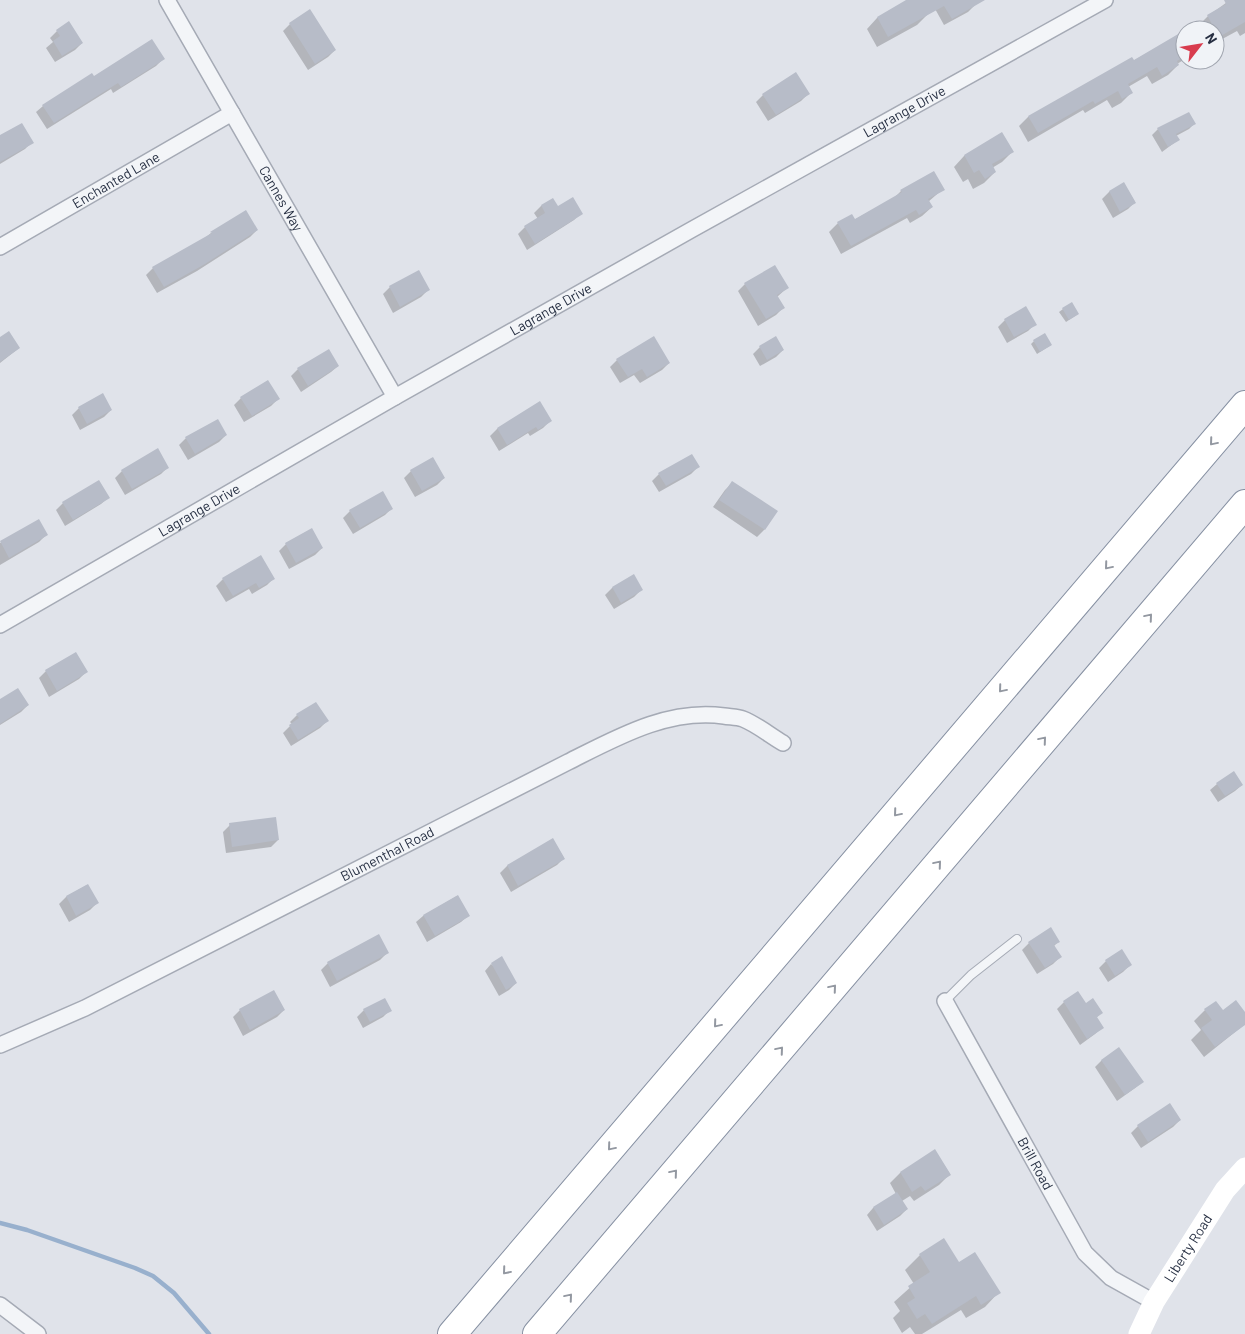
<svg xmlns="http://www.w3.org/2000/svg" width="1245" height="1334" font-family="Barlow,sans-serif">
	<rect width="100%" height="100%" fill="#e0e3ea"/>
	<!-- shadow -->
	<path fill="#0003" d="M 909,0 L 920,0 L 928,14 L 917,25 L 877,47 L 867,29 L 877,18 Z
		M 941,0 L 972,0 L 975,5 L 968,12 L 944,25 L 934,7 Z
		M 1230,0 L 1245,0 L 1245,33 L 1240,36 L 1237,31 L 1215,43 L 1215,30 L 1199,30 L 1197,27 L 1208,16 Z
		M 290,24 L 335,50 L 328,57 L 308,70 L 283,31 Z
		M 57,31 L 82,43 L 75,50 L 55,62 L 46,48 L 53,42 L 50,38 Z
		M 1185,32 L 1185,59 L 1177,64 L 1178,65 L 1168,75 L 1152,84 L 1147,76 L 1128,87 L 1131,93 L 1121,103 L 1112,108 L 1107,100 L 1085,113 L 1083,110 L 1028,142 L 1019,126 L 1028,117 L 1132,59 L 1133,61 Z
		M 163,59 L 156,66 L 113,93 L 111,89 L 47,129 L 36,112 L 43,106 L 93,78 Z
		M 808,94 L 801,101 L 768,121 L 756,102 L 763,95 Z
		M 1194,124 L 1189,129 L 1176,136 L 1178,140 L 1162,152 L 1152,135 L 1158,129 Z
		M 1002,134 L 1012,152 L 1002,162 L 992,168 L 995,172 L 984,183 L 973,189 L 968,179 L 963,182 L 954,167 L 964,156 Z
		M 0,137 L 32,142 L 25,149 L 0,164 Z
		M 934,173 L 943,189 L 928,202 L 932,207 L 922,216 L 910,223 L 907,218 L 841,254 L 829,232 L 838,223 L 854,220 L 894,198 L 901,191 Z
		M 1124,184 L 1135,202 L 1128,209 L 1113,218 L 1102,199 L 1109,192 Z
		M 552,200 L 557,208 L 581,213 L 574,220 L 527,250 L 518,234 L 525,227 L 538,219 L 534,213 L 541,206 Z
		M 257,230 L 250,237 L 197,271 L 157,293 L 146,275 L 153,268 L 205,238 L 211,233 Z
		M 418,272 L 428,290 L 421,297 L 393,313 L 383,294 L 390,287 Z
		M 745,284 L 787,288 L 777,297 L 783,308 L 776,315 L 758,326 L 738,291 Z
		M 1026,308 L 1035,324 L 1028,331 L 1007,343 L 998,327 L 1005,320 Z
		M 1063,309 L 1078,314 L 1066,322 L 1059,312 Z
		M 0,338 L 19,348 L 0,363 Z
		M 1034,341 L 1051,345 L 1037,354 L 1031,344 Z
		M 760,347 L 783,350 L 776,357 L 760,366 L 753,354 Z
		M 617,360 L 669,363 L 662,370 L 640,383 L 634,375 L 620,383 L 610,367 Z
		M 338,366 L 331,372 L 301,392 L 291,376 L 298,369 Z
		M 267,382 L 278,399 L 271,406 L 244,422 L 234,405 L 241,398 Z
		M 102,395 L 111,410 L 104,417 L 80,430 L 72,415 L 79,408 Z
		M 539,403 L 550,421 L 543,428 L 530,436 L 528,433 L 499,451 L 490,436 L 497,429 Z
		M 226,435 L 219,442 L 188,460 L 179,445 L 186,438 Z
		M 168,467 L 161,474 L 125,495 L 115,478 L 122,471 Z
		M 698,467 L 691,474 L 659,492 L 652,481 L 659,474 Z
		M 411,471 L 444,478 L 437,485 L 415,497 L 404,478 Z
		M 732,483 L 776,512 L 764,530 L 757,537 L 713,507 L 725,490 Z
		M 108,498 L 101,504 L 65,526 L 56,510 L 63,503 Z
		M 392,508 L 385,515 L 353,534 L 343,518 L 350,511 Z
		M 38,521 L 46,535 L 39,542 L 0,565 L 0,543 Z
		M 286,544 L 322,548 L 315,555 L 289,569 L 279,551 Z
		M 633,576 L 641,590 L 634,597 L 614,609 L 605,595 L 612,588 Z
		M 223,579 L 273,579 L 267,585 L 252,594 L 249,589 L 226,602 L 216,586 Z
		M 46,671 L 86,672 L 79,679 L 49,697 L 39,678 Z
		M 0,700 L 28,705 L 21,712 L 0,725 Z
		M 297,715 L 327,721 L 320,728 L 291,746 L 283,733 L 292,724 L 290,722 Z
		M 1217,784 L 1242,785 L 1235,791 L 1218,802 L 1210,790 Z
		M 230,825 L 278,840 L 271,847 L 226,853 L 223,832 Z
		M 553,840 L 564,858 L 557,865 L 511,892 L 500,873 L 507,866 Z
		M 87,885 L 97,903 L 90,910 L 69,922 L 59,904 L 66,897 Z
		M 457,896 L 468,916 L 461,922 L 427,942 L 416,922 L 423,916 Z
		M 1058,942 L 1054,946 L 1060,957 L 1053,964 L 1037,974 L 1022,950 L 1029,943 Z
		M 387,953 L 380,960 L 330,987 L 321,970 L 328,963 Z
		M 1106,961 L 1130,965 L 1123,972 L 1108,982 L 1099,968 Z
		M 491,964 L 516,983 L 509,990 L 499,996 L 485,971 Z
		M 1078,993 L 1085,1004 L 1101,1013 L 1096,1018 L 1102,1027 L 1095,1034 L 1080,1045 L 1057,1009 L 1064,1002 Z
		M 240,1010 L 284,1010 L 277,1017 L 243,1036 L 233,1017 Z
		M 364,1010 L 390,1010 L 383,1017 L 363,1028 L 357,1017 Z
		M 1205,1010 L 1245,1014 L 1245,1024 L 1204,1057 L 1191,1040 L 1201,1030 L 1194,1021 Z
		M 1102,1060 L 1142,1082 L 1135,1088 L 1117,1101 L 1095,1067 Z
		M 1170,1105 L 1180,1120 L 1173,1127 L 1141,1148 L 1131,1133 L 1138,1126 Z
		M 935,1151 L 950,1174 L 939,1185 L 914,1201 L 910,1196 L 902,1201 L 907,1209 L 900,1216 L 877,1231 L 867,1215 L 873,1208 L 896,1194 L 890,1183 L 900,1173 Z
		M 920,1255 L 999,1292 L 985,1307 L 966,1318 L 961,1310 L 922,1334 L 915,1334 L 910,1327 L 902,1333 L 893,1318 L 900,1311 L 894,1302 L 914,1284 L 905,1270 Z"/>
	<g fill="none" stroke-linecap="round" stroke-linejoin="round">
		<!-- stream -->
		<path stroke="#98b0cd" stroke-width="4.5" d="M 0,1223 L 27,1230 L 135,1268 L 153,1276 L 174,1293 L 209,1334"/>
	</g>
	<!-- building -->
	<path fill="#b7bcc8" d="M 906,0 L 985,0 L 952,19 L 944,6 L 888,37 L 877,17 Z
		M 1224,0 L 1245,0 L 1245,22 L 1219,37 L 1207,15 L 1226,4 Z
		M 310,9 L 336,50 L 315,64 L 289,23 Z
		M 69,21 L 83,43 L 62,56 L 53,41 L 60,36 L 56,30 Z
		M 1185,30 L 1185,56 L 1177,61 L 1179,65 L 1162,76 L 1157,67 L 1128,84 L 1133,93 L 1122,99 L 1118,91 L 1095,104 L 1093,101 L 1038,133 L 1028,116 L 1132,57 L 1134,60 Z
		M 152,39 L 165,59 L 121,87 L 118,83 L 54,123 L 42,105 L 92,73 L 94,76 Z
		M 796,72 L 810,94 L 776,115 L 762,94 Z
		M 1189,112 L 1196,124 L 1176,134 L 1180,140 L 1168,147 L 1157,128 Z
		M 22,123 L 34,143 L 0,162 L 0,135 Z
		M 1002,132 L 1014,152 L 992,164 L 996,172 L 985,179 L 979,170 L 974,173 L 964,155 Z
		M 934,171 L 945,190 L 928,199 L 933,207 L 919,215 L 916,210 L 851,246 L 837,222 L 852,214 L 855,219 L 902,192 L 900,190 Z
		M 1124,182 L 1136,203 L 1120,212 L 1109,191 Z
		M 573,197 L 583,214 L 535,244 L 524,226 L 545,213 L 541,205 L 553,198 L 558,206 Z
		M 246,210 L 258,230 L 205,264 L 164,287 L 152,267 L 212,233 L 210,232 Z
		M 775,265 L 789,288 L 777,295 L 785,308 L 766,319 L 744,283 Z
		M 419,270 L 430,290 L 400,307 L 389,286 Z
		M 1072,302 L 1079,314 L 1069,320 L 1062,308 Z
		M 1026,306 L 1037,325 L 1014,337 L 1004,319 Z
		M 9,331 L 20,348 L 0,362 L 0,337 Z
		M 1045,333 L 1052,345 L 1040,352 L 1033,340 Z
		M 654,336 L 670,363 L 647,377 L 642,369 L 628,377 L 616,359 Z
		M 776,336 L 784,350 L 767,360 L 759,346 Z
		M 329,349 L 339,366 L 308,386 L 297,368 Z
		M 268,380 L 280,399 L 252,416 L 240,397 Z
		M 103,393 L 112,410 L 87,424 L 78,407 Z
		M 540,401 L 552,421 L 538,430 L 536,427 L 507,445 L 497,428 Z
		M 218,419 L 227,435 L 195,454 L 185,437 Z
		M 158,448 L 169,468 L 132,489 L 121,470 Z
		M 692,454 L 700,467 L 666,486 L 658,473 Z
		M 433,457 L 445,478 L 422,491 L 410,470 Z
		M 99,480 L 110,498 L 73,520 L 62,502 Z
		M 732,481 L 778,511 L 765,530 L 719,500 Z
		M 383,491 L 393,509 L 360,528 L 349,510 Z
		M 39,519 L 48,535 L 9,558 L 0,541 Z
		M 312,528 L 323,548 L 296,563 L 285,543 Z
		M 261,555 L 275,579 L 259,588 L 256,583 L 233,596 L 222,578 Z
		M 634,574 L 643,590 L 621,603 L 612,587 Z
		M 76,652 L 88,672 L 57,691 L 45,670 Z
		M 18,688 L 29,705 L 0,724 L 0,699 Z
		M 316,702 L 329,721 L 298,740 L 289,725 L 299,718 L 296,714 Z
		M 1234,771 L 1243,785 L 1225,796 L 1216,783 Z
		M 276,817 L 279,840 L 232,847 L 229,823 Z
		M 553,838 L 565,859 L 518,886 L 507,865 Z
		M 88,884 L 99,903 L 76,916 L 66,896 Z
		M 458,895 L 470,916 L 435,936 L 423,915 Z
		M 1051,927 L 1060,942 L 1054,945 L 1062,957 L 1045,968 L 1028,942 Z
		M 379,934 L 389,953 L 337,981 L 327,962 Z
		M 1122,949 L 1132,965 L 1115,976 L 1105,960 Z
		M 502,956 L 517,983 L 506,990 L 491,963 Z
		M 274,990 L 285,1010 L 250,1030 L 239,1009 Z
		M 1078,991 L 1086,1003 L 1093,998 L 1103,1013 L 1097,1017 L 1104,1028 L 1087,1039 L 1063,1001 Z
		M 385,998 L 392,1011 L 370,1022 L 363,1009 Z
		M 1236,1000 L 1245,1012 L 1245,1025 L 1215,1047 L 1201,1028 L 1212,1020 L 1204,1009 L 1216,1001 L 1223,1010 Z
		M 1119,1047 L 1144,1082 L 1125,1095 L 1101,1060 Z
		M 1170,1103 L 1181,1120 L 1148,1142 L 1137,1125 Z
		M 935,1149 L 951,1175 L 925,1191 L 921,1186 L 912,1192 L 900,1172 Z
		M 897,1192 L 908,1209 L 884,1225 L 873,1207 Z
		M 944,1238 L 959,1262 L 975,1252 L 1001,1293 L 981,1305 L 976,1296 L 932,1324 L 925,1314 L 917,1319 L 907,1303 L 915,1298 L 908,1286 L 930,1272 L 919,1254 Z"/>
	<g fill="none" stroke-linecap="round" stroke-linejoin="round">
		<defs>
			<path id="lane" d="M 945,1001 L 971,975 L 1017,939"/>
			<g id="street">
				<path id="s1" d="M 167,0 L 395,397"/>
				<path id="s2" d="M 0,247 L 232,113"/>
				<path id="s3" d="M 0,625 L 395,397 L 691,230 L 1105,0"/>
				<path id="s4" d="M 945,1001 L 1085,1253 L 1111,1278 L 1154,1302"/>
				<path id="s5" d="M 0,1045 L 85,1008 L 568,762 C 616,738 668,708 724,716 C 730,717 738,717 743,719 C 756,724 771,736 783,743"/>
				<path d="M 0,1305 L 38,1334"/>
			</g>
			<path id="highway" d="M 452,1334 L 1245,405
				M 537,1334 L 1245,504"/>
		</defs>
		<!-- lane casing -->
		<use href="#lane" stroke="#a5aab5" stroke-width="10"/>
		<!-- street casing -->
		<use href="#street" stroke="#a5aab5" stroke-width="18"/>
		<!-- highway casing -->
		<use href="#highway" stroke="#8690a2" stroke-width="30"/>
		<!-- lane -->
		<use href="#lane" stroke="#f3f5f8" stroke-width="8"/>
		<!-- street -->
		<use href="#street" stroke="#f3f5f8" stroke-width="15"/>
		<!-- secondary -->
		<path stroke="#fff" stroke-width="21" id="s6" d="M 1139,1334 L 1154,1302 L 1225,1190 L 1245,1168"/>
		<!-- highway -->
		<use href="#highway" stroke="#fff" stroke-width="28"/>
	</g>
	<!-- one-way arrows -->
	<defs><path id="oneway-chevron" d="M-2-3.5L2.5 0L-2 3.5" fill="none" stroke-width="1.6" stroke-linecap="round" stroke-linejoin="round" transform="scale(1.25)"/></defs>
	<g stroke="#9398a1">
		<use href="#oneway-chevron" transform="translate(1213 442) rotate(130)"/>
		<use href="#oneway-chevron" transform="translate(1108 566) rotate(130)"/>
		<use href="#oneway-chevron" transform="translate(1149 617) rotate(-50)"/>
		<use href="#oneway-chevron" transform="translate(1002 689) rotate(130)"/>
		<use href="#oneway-chevron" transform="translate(1043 740) rotate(-50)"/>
		<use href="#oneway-chevron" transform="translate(897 813) rotate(130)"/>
		<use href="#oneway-chevron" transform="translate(938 864) rotate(-50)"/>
		<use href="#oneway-chevron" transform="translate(833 988) rotate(-50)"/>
		<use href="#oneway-chevron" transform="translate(717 1024) rotate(130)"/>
		<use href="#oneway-chevron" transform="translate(780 1050) rotate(-50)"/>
		<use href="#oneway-chevron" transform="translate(611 1147) rotate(130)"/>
		<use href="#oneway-chevron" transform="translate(674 1173) rotate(-50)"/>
		<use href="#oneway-chevron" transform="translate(506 1271) rotate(130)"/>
		<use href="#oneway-chevron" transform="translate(569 1297) rotate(-50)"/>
	</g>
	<g text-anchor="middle" stroke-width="5" stroke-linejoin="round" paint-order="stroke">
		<!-- street labels -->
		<g font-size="14" fill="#273043" stroke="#f0f3f7">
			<text dy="5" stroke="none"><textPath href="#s3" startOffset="1040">Lagrange Drive</textPath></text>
			<text dy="5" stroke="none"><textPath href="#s2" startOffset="134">Enchanted Lane</textPath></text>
			<text dy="5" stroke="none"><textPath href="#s1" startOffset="229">Cannes Way</textPath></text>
			<text dy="5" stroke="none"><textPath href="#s3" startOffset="635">Lagrange Drive</textPath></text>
			<text dy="5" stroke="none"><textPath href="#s3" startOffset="230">Lagrange Drive</textPath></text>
			<text dy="5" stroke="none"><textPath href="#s5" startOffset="432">Blumenthal Road</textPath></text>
			<text dy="5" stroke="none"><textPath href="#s4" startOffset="186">Brill Road</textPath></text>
			<text dy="5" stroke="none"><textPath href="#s6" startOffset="99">Liberty Road</textPath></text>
		</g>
	</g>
	<!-- north arrow -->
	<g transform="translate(1200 45) rotate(59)"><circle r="24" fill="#f0f3f7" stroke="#a0a5af"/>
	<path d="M0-4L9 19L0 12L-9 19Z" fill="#d83c4e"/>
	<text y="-8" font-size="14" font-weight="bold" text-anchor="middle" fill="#273043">N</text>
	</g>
</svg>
